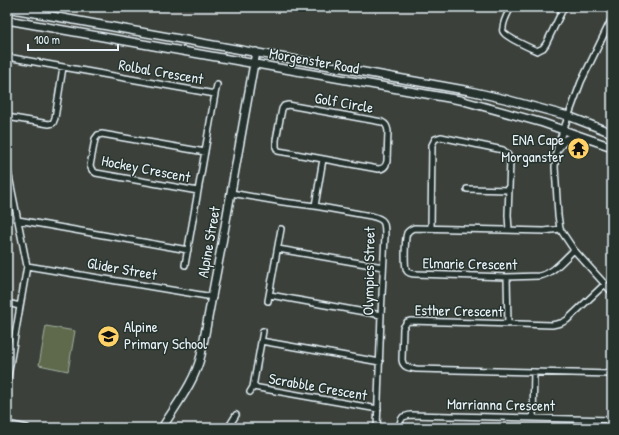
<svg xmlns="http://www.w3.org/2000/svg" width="619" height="435" font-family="'Patrick Hand',sans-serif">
	<rect width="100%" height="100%" fill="#3b413a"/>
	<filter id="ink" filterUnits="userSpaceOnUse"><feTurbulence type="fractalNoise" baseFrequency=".025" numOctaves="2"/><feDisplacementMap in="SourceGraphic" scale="8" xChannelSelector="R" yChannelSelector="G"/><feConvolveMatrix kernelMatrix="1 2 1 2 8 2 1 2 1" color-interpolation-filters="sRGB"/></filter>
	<g filter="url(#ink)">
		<!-- green -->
		<path fill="#5e6b4d" stroke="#a3aea2" d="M 46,326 L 75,331 L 68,371 L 39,365 Z"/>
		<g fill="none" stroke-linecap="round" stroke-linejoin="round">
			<defs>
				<path id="street" d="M 511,7 C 508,13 503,21 503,28 C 502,31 503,32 505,34 C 512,40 528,47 537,51 L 543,48 L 546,44 L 564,7
					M 612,18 L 581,82 L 560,139 L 556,153 L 555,167 L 558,215 L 560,229 L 574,250 L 612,292
					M 7,57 L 215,94 L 185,265
					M 215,94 L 217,85
					M 288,105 L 382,122 C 386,124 387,126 388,131 L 387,161 C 386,167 383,169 378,169 L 290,153 L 278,151 L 276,147 L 276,140 L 282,109 L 284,106 Z
					M 7,117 L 49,124 L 53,123 L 55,118 L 63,67
					M 7,166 L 27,266 L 7,382
					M 467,189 L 509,190
					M 198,191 L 96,173 L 92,170 L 90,166 L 95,139 L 98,135 L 102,134 L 205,152
					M 231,193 L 283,202 L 315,206 L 371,216 C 385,219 385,222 385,236 L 381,315 L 377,428
					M 315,206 L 323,159
					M 18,220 L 188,250
					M 431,228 L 432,145 L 435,139 L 441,137 L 503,150 L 508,155 L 510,161 L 508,215 L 509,230
					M 560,229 L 544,231 L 414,228 C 411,229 409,230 407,233 C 405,238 404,267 407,271 C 409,274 413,274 416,274 L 507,277 L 539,276 C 553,274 564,259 574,250
					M 278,249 L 383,267
					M 27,266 L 213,297
					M 507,277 L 508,324
					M 605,284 L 567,320 L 561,323 L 552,325 L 410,321 L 407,322 L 403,328 L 402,360 C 403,368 410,368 417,369 L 612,374
					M 270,295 L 381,315
					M 268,301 L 281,229
					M 7,303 L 20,306
					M 261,341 L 380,362
					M 253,387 L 378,409
					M 250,392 L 253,387 L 263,331
					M 533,418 L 534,372
					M 7,424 L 27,428
					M 228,428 L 236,415
					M 399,428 L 401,420 L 403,417 L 410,415 L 612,420"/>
				<path id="secondary" d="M 7,8 L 470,91 L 505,99 L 568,116 L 612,133
					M 7,20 L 460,100 L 543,123 L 612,147
					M 558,148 C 564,139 570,136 580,139
					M 162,428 C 176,405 195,382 201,355 L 222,243 L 256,52"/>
			</defs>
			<!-- street casing -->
			<use href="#street" stroke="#e8f1f8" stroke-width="8"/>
			<!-- secondary casing -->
			<use href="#secondary" stroke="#e8f1f8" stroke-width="10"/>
			<!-- street -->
			<use href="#street" stroke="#26332d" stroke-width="5"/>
			<!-- secondary -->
			<use href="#secondary" stroke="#26332d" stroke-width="7"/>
		</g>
	</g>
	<!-- icons -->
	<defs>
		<symbol id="temple-disc" viewBox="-11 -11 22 22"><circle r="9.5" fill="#ffd166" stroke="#26332d"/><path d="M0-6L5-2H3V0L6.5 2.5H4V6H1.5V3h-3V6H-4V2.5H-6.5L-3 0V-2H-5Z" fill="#111"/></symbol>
		<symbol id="school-disc" viewBox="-11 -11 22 22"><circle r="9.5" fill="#ffd166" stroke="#26332d"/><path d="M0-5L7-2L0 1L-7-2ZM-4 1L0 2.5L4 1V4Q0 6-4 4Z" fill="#111"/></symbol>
	</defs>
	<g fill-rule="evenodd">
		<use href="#temple-disc" x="566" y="136" width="25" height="25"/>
		<use href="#school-disc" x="96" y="324" width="25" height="25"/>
	</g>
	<g text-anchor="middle" stroke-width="3" stroke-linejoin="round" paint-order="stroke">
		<!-- street labels -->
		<g font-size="15" fill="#e8f1f8" stroke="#26332d">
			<text transform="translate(314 61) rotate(10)" y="5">Morgenster Road</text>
			<text transform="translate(161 72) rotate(10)" y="5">Rolbal Crescent</text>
			<text transform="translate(344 103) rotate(10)" y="5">Golf Circle</text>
			<text transform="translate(146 169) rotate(11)" y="5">Hockey Crescent</text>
			<text transform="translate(209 242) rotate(-80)" y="5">Alpine Street</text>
			<text transform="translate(470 264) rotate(1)" y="5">Elmarie Crescent</text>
			<text transform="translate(122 269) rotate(10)" y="5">Glider Street</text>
			<text transform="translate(369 271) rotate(-89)" y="5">Olympics Street</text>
			<text transform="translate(459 311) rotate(1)" y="5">Esther Crescent</text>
			<text transform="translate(318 387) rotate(10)" y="5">Scrabble Crescent</text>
			<text transform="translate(501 405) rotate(1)" y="5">Marrianna Crescent</text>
		</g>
		<!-- poi labels -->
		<g font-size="15" fill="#e8f1f8" stroke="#26332d" text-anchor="end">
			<text x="564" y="145">ENA Cape<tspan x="564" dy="17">Morganster</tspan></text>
			<text x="124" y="332" text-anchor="start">Alpine<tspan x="124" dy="17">Primary School</tspan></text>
		</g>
	</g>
	<!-- margin -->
	<rect width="619" height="435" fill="none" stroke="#26332d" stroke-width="24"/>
	<rect x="12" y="12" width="595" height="411" fill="none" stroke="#e8f1f8" stroke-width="1.5" filter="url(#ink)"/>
	<!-- scale -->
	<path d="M28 44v6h90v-6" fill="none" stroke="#e8f1f8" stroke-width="2"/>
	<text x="34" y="44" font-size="12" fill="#e8f1f8" stroke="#26332d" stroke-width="3" paint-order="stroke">100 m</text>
</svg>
